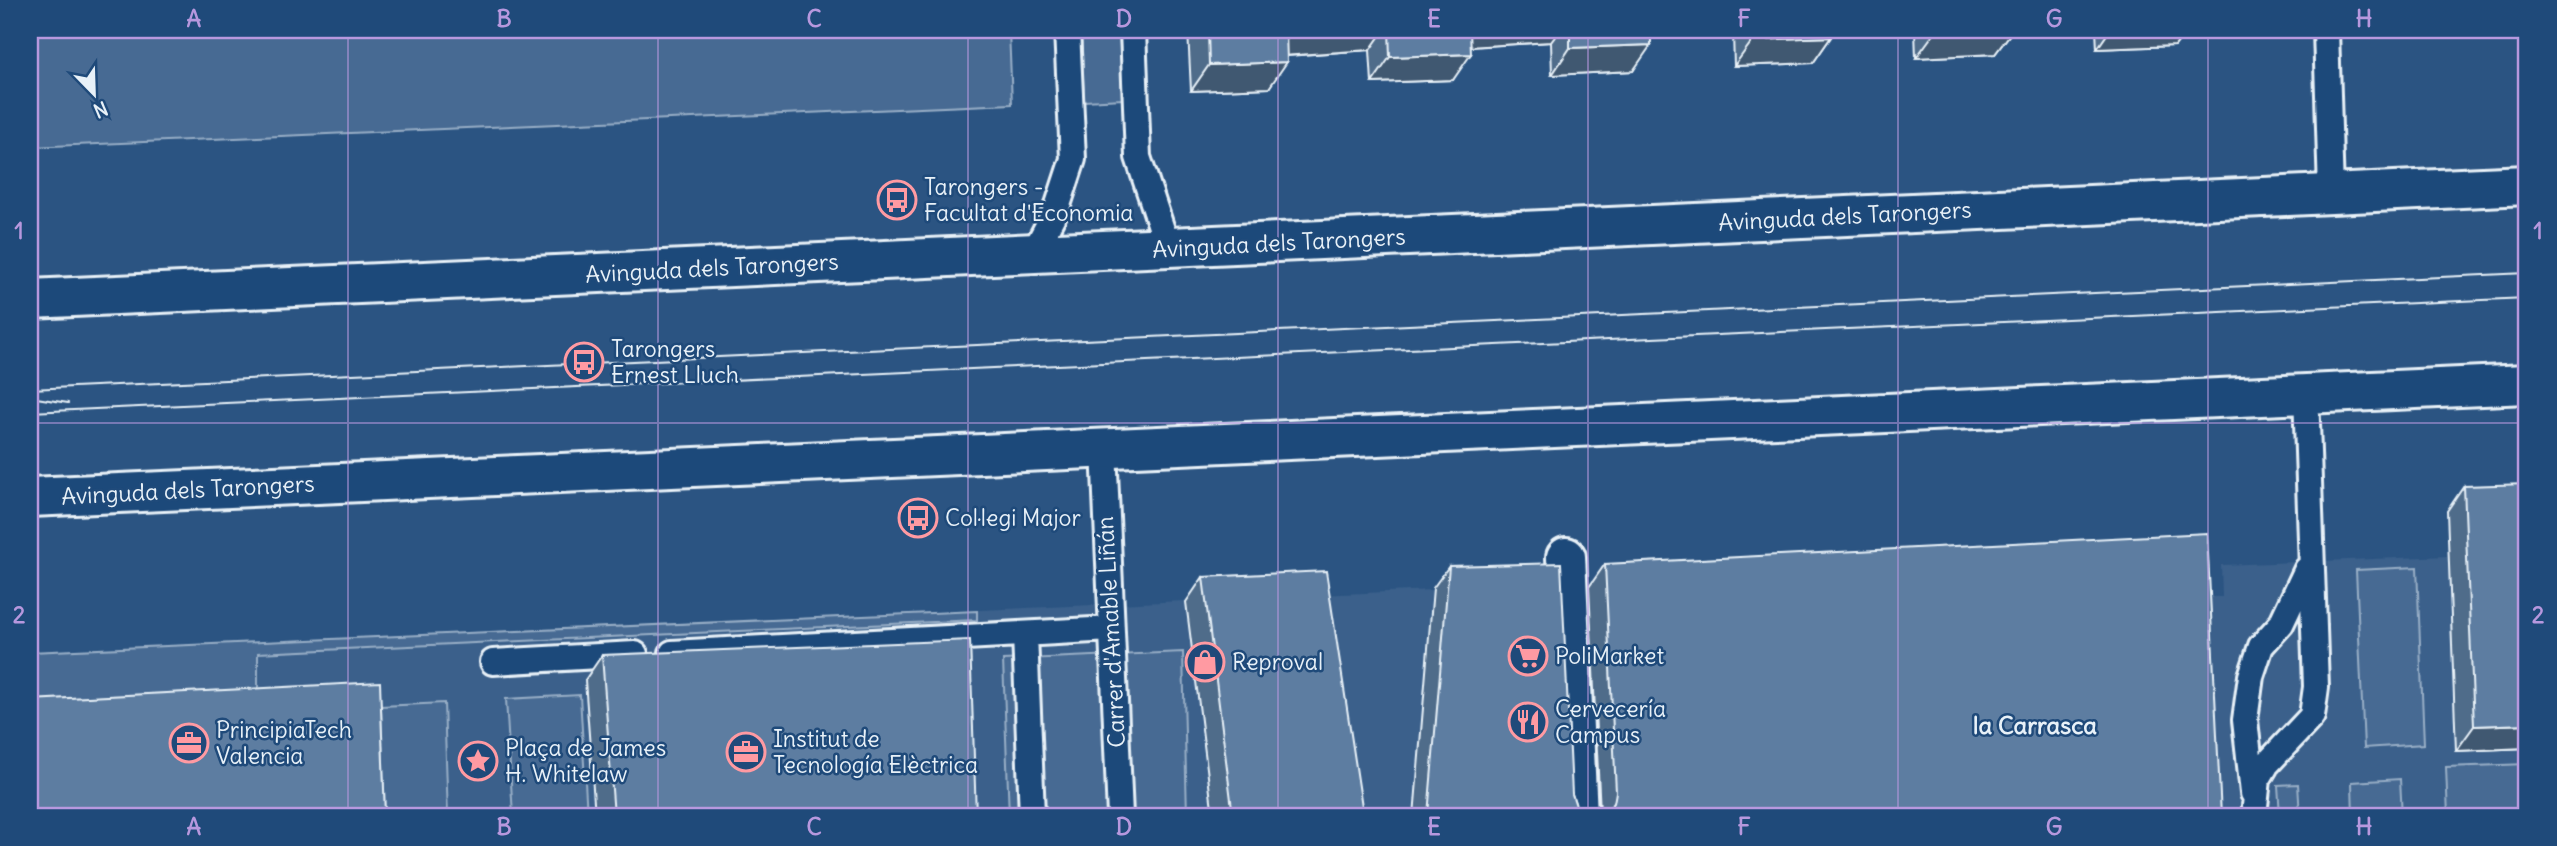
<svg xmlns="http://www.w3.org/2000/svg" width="2557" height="846" font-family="Delius,sans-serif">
	<rect width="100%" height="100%" fill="#2b5482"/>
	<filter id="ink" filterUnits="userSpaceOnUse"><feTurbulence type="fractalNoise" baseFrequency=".0143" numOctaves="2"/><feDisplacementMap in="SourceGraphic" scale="14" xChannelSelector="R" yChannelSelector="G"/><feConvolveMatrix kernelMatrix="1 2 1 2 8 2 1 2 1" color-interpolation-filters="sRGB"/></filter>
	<g filter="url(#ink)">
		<!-- built -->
		<path fill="#3a608b" d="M 2527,508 L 2527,816 L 30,816 L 30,652 L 1548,585 L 2222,597 L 2221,565 L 2448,556 L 2447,511 Z"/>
		<!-- green -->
		<path fill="#476b93" stroke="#98aec6" stroke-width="2" d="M 30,30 L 1009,30 L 1012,104 L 30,147 Z
			M 1081,30 L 1119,30 L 1123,99 L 1084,101 Z
			M 2417,567 L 2424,744 L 2364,748 L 2356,570 Z
			M 977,611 L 977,620 L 258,653 L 258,693 L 30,703 L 30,652 Z
			M 1183,652 L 1187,816 L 1009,816 L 1003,660 Z
			M 580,695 L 587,816 L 513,816 L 506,699 Z
			M 444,703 L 448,816 L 385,816 L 381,706 Z
			M 2527,764 L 2527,816 L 2448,816 L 2446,767 Z
			M 2400,779 L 2402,816 L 2353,816 L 2352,782 Z
			M 2298,784 L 2300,816 L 2280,816 L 2278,785 Z"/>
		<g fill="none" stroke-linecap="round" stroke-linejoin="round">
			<defs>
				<path id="lane" d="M 1133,30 L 1138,157 L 1168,248
					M 2326,30 L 2331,193
					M 1033,254 L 1057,208 L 1073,159 L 1067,30
					M 1104,448 L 1120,816
					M 1025,634 L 1032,816
					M 672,653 L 1111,629
					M 493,662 L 635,654
					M 2253,793 L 2245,720 L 2251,676 L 2261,646 L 2281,624 L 2307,569
					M 2255,806 L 2258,779 L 2267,764 L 2312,716 L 2316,687 L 2306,393"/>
				<path id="street" d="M 1566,557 L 1578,816"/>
				<path id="primary" d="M 30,299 L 2527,185
					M 30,497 L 2527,384"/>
			</defs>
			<!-- lane casing -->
			<use href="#lane" stroke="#e8f1f8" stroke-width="30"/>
			<!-- street casing -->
			<use href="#street" stroke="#e8f1f8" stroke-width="44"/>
			<!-- primary casing -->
			<use href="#primary" stroke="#e8f1f8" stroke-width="44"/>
			<!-- lane -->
			<use href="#lane" stroke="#1f4a7a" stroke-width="24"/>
			<!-- street -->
			<use href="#street" stroke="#1f4a7a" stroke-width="38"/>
			<!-- primary -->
			<use href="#primary" stroke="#1f4a7a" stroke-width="38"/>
			<!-- tram -->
			<path stroke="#e8f1f8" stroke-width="2" d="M 30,389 L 2527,273
				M 30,397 L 68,403
				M 30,412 L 2527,298"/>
		</g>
		<!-- wall -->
		<path fill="#506c8a" stroke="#e8f1f8" stroke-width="2" d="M 1188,30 L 1831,30 L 1831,37 L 1813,63 L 1734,66 L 1733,32 L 1651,37 L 1633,71 L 1552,75 L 1551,42 L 1471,47 L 1453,80 L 1372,83 L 1370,50 L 1287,56 L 1269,88 L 1191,91 Z
			M 1915,30 L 2013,30 L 1995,54 L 1916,58 Z
			M 2096,30 L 2187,30 L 2175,46 L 2097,49 Z
			M 2464,486 L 2527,748 L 2456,751 L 2447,511 Z
			M 1605,564 L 2221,816 L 1414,816 L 1433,588 L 1449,566 L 1572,794 L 1576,806 L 1584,813 L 1594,815 L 1600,813 L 1589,587 Z
			M 1203,577 L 1363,813 L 1378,816 L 1213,816 L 1186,602 Z
			M 602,655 L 976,816 L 595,816 L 585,680 Z"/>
		<!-- shaded-wall -->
		<path fill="#415871" stroke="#e8f1f8" stroke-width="2" d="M 1299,30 L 1384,30 L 1370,50 L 1267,57 L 1286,31 Z
			M 1464,30 L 1560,30 L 1551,42 L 1451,48 Z
			M 1638,30 L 1735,30 L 1733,32 L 1632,38 Z
			M 1975,30 L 2013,30 L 1995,54 L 1916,58 L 1935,32 Z
			M 2110,30 L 2187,30 L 2175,46 L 2097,49 Z
			M 2402,30 L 2472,30 L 2400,33 Z
			M 1831,37 L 1813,63 L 1734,66 L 1753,40 Z
			M 1651,45 L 1633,71 L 1552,75 L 1570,48 Z
			M 1471,54 L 1453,80 L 1372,83 L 1390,57 Z
			M 1287,62 L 1269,88 L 1191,91 L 1209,65 Z
			M 2527,724 L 2527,748 L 2456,751 L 2474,726 Z"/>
		<!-- building -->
		<path fill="#5d7da1" stroke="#e8f1f8" stroke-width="2" d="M 1208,30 L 1299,30 L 1286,31 L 1287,62 L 1209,65 Z
			M 1389,30 L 1470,30 L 1471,54 L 1390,57 Z
			M 1570,30 L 1651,30 L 1651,45 L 1570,48 Z
			M 1752,30 L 1831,30 L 1831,37 L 1753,40 Z
			M 1935,30 L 1975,30 L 1935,32 Z
			M 2527,484 L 2527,724 L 2474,726 L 2464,486 Z
			M 2207,533 L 2221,816 L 1417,816 L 1417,815 L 1428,815 L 1449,566 L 1561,563 L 1572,794 L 1576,806 L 1584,813 L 1594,815 L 1606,811 L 1614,803 L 1616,792 L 1605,564 Z
			M 1326,571 L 1363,813 L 1378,813 L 1378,816 L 1233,816 L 1203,577 Z
			M 970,640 L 976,816 L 614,816 L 602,655 Z
			M 380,682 L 385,816 L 30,816 L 30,700 Z"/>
	</g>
	<!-- grid -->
	<path fill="none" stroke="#b798de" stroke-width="2" stroke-opacity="0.55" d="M 348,30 L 348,816M 658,30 L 658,816M 968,30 L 968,816M 1278,30 L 1278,816M 1588,30 L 1588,816M 1898,30 L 1898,816M 2208,30 L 2208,816M 30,423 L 2527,423"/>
	<!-- icons -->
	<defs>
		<symbol id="bus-ring" viewBox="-11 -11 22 22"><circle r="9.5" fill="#1f4a7a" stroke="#ff9aa2" stroke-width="1.5"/><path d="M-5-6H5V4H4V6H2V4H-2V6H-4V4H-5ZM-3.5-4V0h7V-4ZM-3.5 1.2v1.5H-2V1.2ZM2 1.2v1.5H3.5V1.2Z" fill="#ff9aa2"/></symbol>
		<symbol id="supermarket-ring" viewBox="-11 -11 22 22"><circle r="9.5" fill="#1f4a7a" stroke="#ff9aa2" stroke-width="1.5"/><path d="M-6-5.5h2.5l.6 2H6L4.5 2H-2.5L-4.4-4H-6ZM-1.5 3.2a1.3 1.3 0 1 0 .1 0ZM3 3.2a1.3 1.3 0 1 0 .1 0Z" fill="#ff9aa2"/></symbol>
		<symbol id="shop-ring" viewBox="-11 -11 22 22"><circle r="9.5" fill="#1f4a7a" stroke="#ff9aa2" stroke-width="1.5"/><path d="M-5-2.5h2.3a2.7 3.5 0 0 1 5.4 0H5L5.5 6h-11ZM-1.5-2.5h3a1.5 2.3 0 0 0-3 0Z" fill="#ff9aa2"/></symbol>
		<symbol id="restaurant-ring" viewBox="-11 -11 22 22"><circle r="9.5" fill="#1f4a7a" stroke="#ff9aa2" stroke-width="1.5"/><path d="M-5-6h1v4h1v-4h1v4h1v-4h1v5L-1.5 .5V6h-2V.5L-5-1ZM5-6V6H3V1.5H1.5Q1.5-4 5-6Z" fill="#ff9aa2"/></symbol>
		<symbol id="office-ring" viewBox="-11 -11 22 22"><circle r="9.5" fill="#1f4a7a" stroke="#ff9aa2" stroke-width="1.5"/><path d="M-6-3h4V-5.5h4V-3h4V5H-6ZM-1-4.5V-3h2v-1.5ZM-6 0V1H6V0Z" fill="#ff9aa2"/></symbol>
		<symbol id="sight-ring" viewBox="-11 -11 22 22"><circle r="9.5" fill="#1f4a7a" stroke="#ff9aa2" stroke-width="1.5"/><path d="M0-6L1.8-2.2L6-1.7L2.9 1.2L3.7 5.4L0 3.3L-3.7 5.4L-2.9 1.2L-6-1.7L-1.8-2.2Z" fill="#ff9aa2"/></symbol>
	</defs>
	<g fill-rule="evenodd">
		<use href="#bus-ring" x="875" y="178" width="44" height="44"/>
		<use href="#bus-ring" x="562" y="340" width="44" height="44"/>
		<use href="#bus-ring" x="896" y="496" width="44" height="44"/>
		<use href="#supermarket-ring" x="1506" y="634" width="44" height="44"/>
		<use href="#shop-ring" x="1183" y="640" width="44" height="44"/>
		<use href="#restaurant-ring" x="1506" y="700" width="44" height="44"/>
		<use href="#office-ring" x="167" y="721" width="44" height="44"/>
		<use href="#office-ring" x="724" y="730" width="44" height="44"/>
		<use href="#sight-ring" x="456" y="739" width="44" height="44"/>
	</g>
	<g text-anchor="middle" stroke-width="5" stroke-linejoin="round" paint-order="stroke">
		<!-- poi labels -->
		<g font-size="23" fill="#e8f1f8" stroke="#1f4a7a" text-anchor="start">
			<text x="924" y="195">Tarongers -<tspan x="924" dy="26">Facultat d'Economia</tspan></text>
			<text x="611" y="357">Tarongers<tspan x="611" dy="26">Ernest Lluch</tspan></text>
			<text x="945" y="526">Col·legi Major</text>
			<text x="1555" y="664">PoliMarket</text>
			<text x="1232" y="670">Reproval</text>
			<text x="1555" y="717">Cervecería<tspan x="1555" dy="26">Campus</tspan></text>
			<text x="216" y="738">PrincipiaTech<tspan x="216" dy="26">Valencia</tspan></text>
			<text x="773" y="747">Institut de<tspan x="773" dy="26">Tecnología Elèctrica</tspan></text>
			<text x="505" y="756">Plaça de James<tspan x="505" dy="26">H. Whitelaw</tspan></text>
		</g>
		<!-- street labels -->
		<g font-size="23" fill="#e8f1f8" stroke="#1f4a7a">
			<text transform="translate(1845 216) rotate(-3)" y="8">Avinguda dels Tarongers</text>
			<text transform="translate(1279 243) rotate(-3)" y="8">Avinguda dels Tarongers</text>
			<text transform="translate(712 268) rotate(-3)" y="8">Avinguda dels Tarongers</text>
			<text transform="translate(188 490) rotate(-3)" y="8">Avinguda dels Tarongers</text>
			<text transform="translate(1111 632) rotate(-93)" y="8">Carrer d'Amable Liñán</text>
		</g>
		<!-- neighbourhood labels -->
		<g font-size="24" font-weight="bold" fill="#e8f1f8" stroke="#1f4a7a">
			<text x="2035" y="734">la Carrasca</text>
		</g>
	</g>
	<!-- margin -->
	<rect width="2557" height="846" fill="none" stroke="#1f4a7a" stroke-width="77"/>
	<!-- north arrow -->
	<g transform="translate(94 94) rotate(157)" stroke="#1f4a7a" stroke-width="5" paint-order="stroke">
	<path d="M0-5L12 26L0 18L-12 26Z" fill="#e8f1f8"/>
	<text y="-10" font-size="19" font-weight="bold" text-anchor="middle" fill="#e8f1f8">N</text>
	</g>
	<rect x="38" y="38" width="2480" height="770" fill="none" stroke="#b798de" stroke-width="2.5"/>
	<g font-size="23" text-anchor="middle" font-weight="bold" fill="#b798de">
		<text x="194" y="27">A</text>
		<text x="504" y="27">B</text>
		<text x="814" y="27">C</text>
		<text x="1124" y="27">D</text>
		<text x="1434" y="27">E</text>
		<text x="1744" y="27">F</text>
		<text x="2054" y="27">G</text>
		<text x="2364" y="27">H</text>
		<text x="19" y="239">1</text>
		<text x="2538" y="239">1</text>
		<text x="19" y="623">2</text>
		<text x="2538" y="623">2</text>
		<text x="194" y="835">A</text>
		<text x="504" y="835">B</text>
		<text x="814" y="835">C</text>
		<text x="1124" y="835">D</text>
		<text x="1434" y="835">E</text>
		<text x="1744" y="835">F</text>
		<text x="2054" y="835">G</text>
		<text x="2364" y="835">H</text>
	</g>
</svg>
